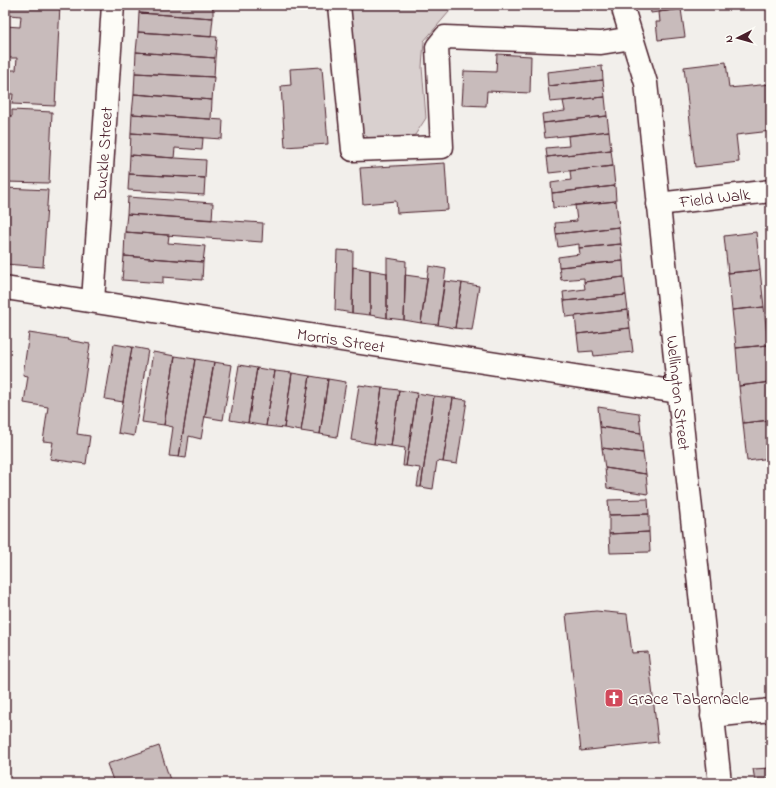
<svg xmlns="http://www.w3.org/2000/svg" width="776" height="788" font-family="'Indie Flower',sans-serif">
	<rect width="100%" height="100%" fill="#f2efeb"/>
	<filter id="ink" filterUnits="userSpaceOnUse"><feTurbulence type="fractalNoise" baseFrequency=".025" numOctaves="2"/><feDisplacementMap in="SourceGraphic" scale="8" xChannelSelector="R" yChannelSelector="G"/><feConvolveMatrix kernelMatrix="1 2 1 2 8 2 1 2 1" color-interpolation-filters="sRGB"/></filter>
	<g filter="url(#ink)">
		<!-- green -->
		<path fill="#d9d0cf" stroke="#92787d" d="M 345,5 L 450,5 L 449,12 L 424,41 L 422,67 L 426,118 L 415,135 L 396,140 L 372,140 L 359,131 Z"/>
		<!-- building -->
		<path fill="#c8bbbb" stroke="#4a1f2b" d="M 9,5 L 60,5 L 55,106 L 12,104 L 13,94 L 5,94 L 5,70 L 16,70 L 17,58 L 5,58 L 5,26 L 20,27 L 21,16 L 9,15 Z
			M 140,5 L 213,5 L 213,18 L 139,13 Z
			M 559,5 L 588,5 L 588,9 L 559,6 Z
			M 650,5 L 680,5 L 681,9 L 651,13 Z
			M 681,9 L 685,37 L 658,40 L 656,22 L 660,22 L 659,12 Z
			M 139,13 L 213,18 L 211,37 L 138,32 Z
			M 138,32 L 217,37 L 215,58 L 136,52 Z
			M 136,52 L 215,58 L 214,77 L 135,73 Z
			M 497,54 L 531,56 L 530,93 L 487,91 L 486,106 L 462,105 L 464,71 L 496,72 Z
			M 726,62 L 729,88 L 771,84 L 771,131 L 736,135 L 739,162 L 695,167 L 684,67 Z
			M 602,66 L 603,80 L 548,86 L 547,72 Z
			M 322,67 L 328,144 L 285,147 L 281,86 L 291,85 L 290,69 Z
			M 135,73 L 214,77 L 212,100 L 134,94 Z
			M 603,80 L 605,97 L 550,102 L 548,86 Z
			M 134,94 L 212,100 L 211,119 L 132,114 Z
			M 605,97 L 607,116 L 543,123 L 542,114 L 565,111 L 563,101 Z
			M 12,110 L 52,112 L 49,183 L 5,182 L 5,152 L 8,152 L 9,141 L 5,141 L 5,115 L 12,116 Z
			M 132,114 L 223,120 L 222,139 L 131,133 Z
			M 607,116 L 609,131 L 545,138 L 543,123 Z
			M 609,131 L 611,150 L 547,157 L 546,148 L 569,146 L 568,136 Z
			M 131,133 L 203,138 L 202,150 L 175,148 L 174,158 L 130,155 Z
			M 611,150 L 613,166 L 549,173 L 547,157 Z
			M 130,155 L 206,160 L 205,178 L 129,174 Z
			M 445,163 L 448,210 L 397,213 L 396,201 L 363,204 L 360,168 Z
			M 613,166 L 615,186 L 552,193 L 551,183 L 571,180 L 570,171 Z
			M 129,174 L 205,178 L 204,195 L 128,190 Z
			M 615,186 L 616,201 L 553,208 L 552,193 Z
			M 5,188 L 48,190 L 43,267 L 5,264 L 7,228 L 5,228 Z
			M 128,197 L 213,203 L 212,220 L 127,214 Z
			M 616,201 L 619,227 L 556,234 L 555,223 L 577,221 L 575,205 Z
			M 127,214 L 263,223 L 262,242 L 125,232 Z
			M 619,227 L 621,244 L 579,248 L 579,244 L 558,247 L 556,234 Z
			M 125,232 L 169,235 L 168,243 L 205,246 L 203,262 L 124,256 Z
			M 756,232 L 760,270 L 728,273 L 724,236 Z
			M 621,244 L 623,261 L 559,267 L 558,257 L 580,254 L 579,248 Z
			M 337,250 L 353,251 L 352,313 L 335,310 Z
			M 124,256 L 203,262 L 202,280 L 163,277 L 163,283 L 122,280 Z
			M 387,258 L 406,261 L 404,320 L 387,318 Z
			M 623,261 L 624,277 L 584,282 L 584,278 L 561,280 L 559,267 Z
			M 429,266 L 446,269 L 438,325 L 421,323 Z
			M 353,267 L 370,270 L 370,315 L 352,313 Z
			M 370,270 L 387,273 L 387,318 L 370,315 Z
			M 760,270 L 764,307 L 732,310 L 728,273 Z
			M 405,275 L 427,278 L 421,323 L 404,320 Z
			M 624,277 L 626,295 L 564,301 L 563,292 L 585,289 L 584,282 Z
			M 445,281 L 462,283 L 455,328 L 438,325 Z
			M 462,283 L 479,286 L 472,330 L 455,328 Z
			M 626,295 L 628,310 L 566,317 L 564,301 Z
			M 764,307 L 768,345 L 736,348 L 732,310 Z
			M 628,310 L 630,328 L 577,334 L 575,316 Z
			M 630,328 L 633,352 L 594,356 L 593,351 L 579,352 L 577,334 Z
			M 29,333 L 68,339 L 67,340 L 90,344 L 77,434 L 90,436 L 86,464 L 50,459 L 53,442 L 43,441 L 48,407 L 24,403 L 28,376 L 23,375 Z
			M 114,344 L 132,347 L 123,402 L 105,399 Z
			M 768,345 L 771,382 L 739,386 L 736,348 Z
			M 132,347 L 148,350 L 134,436 L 118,433 Z
			M 153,352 L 175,356 L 164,425 L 142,422 Z
			M 175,356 L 195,359 L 179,457 L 169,456 L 173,427 L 164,425 Z
			M 195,359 L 214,362 L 201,439 L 189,436 L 186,458 L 179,457 Z
			M 214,362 L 232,365 L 223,420 L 205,417 Z
			M 239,365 L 257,368 L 248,423 L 230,420 Z
			M 257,368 L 275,371 L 266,426 L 248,423 Z
			M 275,371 L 292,373 L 284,428 L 266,426 Z
			M 292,373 L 310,376 L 301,431 L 284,428 Z
			M 310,376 L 328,379 L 320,434 L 301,431 Z
			M 328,379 L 346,382 L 337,437 L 320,434 Z
			M 771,382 L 771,420 L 743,423 L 739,386 Z
			M 359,385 L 382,388 L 374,444 L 351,440 Z
			M 382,388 L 399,390 L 391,446 L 374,444 Z
			M 399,390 L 417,393 L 406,466 L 403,466 L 405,448 L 391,446 Z
			M 417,393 L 434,396 L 421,487 L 417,487 L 420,468 L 406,466 Z
			M 434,396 L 453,398 L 443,462 L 437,461 L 433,489 L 421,487 Z
			M 453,398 L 467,400 L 457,464 L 443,462 Z
			M 598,407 L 639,413 L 641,433 L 600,427 Z
			M 771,420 L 771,458 L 747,461 L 743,423 Z
			M 600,427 L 641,433 L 643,453 L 602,448 Z
			M 602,448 L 643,453 L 646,474 L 605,468 Z
			M 605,468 L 646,474 L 648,494 L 607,488 Z
			M 648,499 L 649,514 L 609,515 L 608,500 Z
			M 649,514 L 649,532 L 609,534 L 609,515 Z
			M 649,532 L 650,552 L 610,553 L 609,534 Z
			M 596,611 L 627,614 L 632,653 L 648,652 L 658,742 L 581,751 L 566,614 Z
			M 159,746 L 171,783 L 114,783 L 107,764 Z
			M 771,768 L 771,779 L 755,781 L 753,769 Z"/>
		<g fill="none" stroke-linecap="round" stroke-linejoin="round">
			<defs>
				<g id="minor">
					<path d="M 339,5 L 353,150 L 442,147 L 437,47 L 445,37 L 601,43 L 632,38"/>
					<path id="s1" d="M 623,5 L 624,12 L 646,83 L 720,783"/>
					<path id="s2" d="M 658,204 L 771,191"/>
					<path id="s3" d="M 5,288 L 678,392"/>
					<path id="s4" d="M 93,301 L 113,5"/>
					<path d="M 712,716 L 771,710"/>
				</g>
			</defs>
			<!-- minor casing -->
			<use href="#minor" stroke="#4a1f2b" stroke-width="25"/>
			<!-- minor -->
			<use href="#minor" stroke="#fdfcf7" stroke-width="22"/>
		</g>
	</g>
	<!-- icons -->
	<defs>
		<symbol id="church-square" viewBox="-11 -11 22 22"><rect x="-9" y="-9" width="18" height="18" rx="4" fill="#d1495b" stroke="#fdfcf7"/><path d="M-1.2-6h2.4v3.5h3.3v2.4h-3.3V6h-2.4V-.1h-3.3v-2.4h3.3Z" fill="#fff"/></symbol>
	</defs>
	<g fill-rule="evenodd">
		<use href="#church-square" x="603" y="687" width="22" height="22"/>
	</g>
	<g text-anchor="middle" stroke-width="3.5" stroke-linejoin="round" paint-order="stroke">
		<!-- street labels -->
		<g font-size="17" fill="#4a1f2b" stroke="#fdfcf7">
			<text dy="6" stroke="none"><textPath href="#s4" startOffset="148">Buckle Street</textPath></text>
			<text dy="6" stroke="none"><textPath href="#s2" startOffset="57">Field Walk</textPath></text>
			<text dy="6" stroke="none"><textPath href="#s3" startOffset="340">Morris Street</textPath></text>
			<text dy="6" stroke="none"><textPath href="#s1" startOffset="393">Wellington Street</textPath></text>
		</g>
		<!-- poi labels -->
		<g font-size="17" fill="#4a1f2b" stroke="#fdfcf7" text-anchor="start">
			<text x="628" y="704">Grace Tabernacle</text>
		</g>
	</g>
	<!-- margin -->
	<rect width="776" height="788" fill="none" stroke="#fdfcf7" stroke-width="20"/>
	<rect x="10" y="10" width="756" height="768" fill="none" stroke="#4a1f2b" stroke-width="1.5" filter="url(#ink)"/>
	<!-- north arrow -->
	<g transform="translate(738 38) rotate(264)" stroke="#fdfcf7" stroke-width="3" paint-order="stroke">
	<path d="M0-3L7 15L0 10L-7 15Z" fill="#4a1f2b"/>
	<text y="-6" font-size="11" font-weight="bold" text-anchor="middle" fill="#4a1f2b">N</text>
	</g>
</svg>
